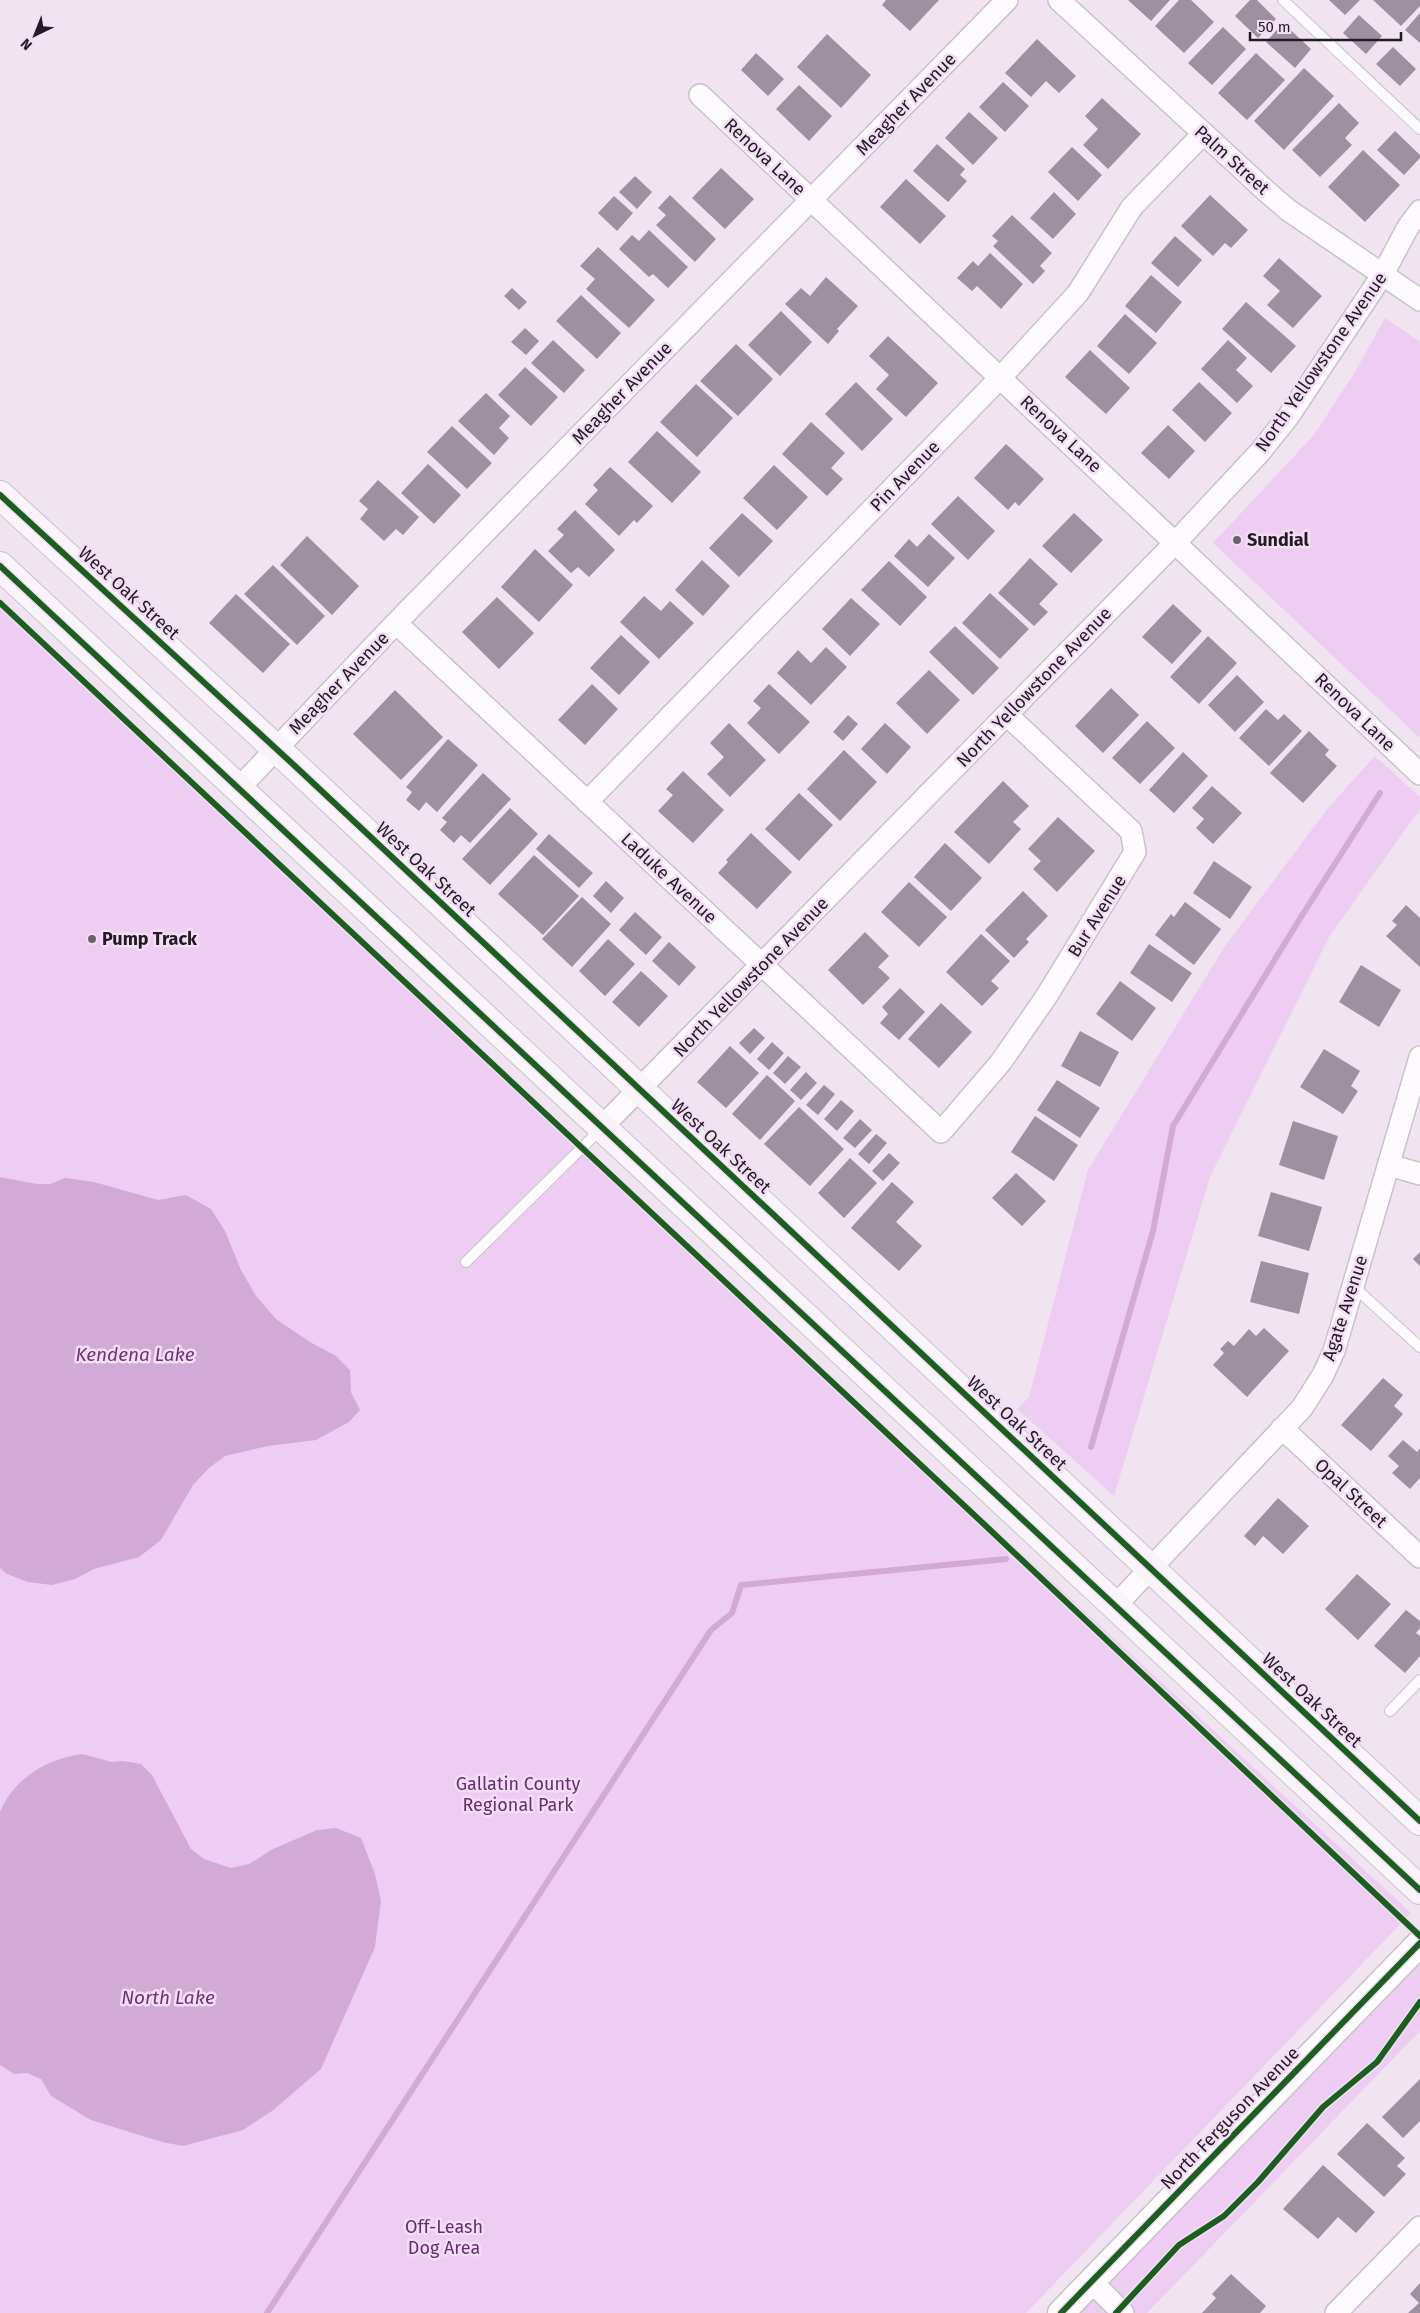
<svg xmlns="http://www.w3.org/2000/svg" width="1420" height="2313" font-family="'Fira Sans',sans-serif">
	<rect width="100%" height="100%" fill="#efe4f0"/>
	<!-- green -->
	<path fill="#eecdf3" d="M 1385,318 L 1420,342 L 1420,738 L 1213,543 L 1314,435 L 1355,372 Z
		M 0,609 L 1411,1913 L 1026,2313 L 0,2313 Z
		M 1375,756 L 1420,797 L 1420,809 L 1329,937 L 1210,1177 L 1114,1496 L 1017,1409 L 1029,1397 L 1088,1170 L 1225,946 L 1328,808 Z
		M 1420,1948 L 1420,2031 L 1147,2313 L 1069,2313 Z"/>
	<!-- water -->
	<path fill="#d1abd6" d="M 0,1177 L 37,1184 L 50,1184 L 65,1178 L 94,1182 L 158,1200 L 186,1195 L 211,1209 L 225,1231 L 241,1270 L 256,1296 L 276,1319 L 310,1342 L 336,1356 L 350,1370 L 351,1392 L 360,1410 L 349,1422 L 316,1440 L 268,1446 L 225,1456 L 209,1468 L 193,1485 L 161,1540 L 139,1557 L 94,1569 L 75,1579 L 52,1585 L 28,1582 L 7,1574 L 0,1568 Z
		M 82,1754 L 112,1762 L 123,1761 L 141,1764 L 152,1775 L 191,1849 L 204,1859 L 231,1868 L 249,1864 L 273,1849 L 317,1830 L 336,1828 L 361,1838 L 375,1874 L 381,1901 L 375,1947 L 321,2069 L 272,2111 L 243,2130 L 183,2146 L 162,2142 L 91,2120 L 51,2096 L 41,2079 L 27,2073 L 14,2074 L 0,2065 L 0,1812 C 14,1778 47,1759 82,1754 Z"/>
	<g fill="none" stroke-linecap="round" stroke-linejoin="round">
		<!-- stream -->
		<path stroke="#d1abd6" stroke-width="6" d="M 1091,1447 L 1153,1231 L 1173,1126 L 1301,917 L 1380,793
			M 267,2313 L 711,1630 L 732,1613 L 741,1585 L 1006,1559"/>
	</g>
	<!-- building -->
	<path fill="#9e90a0" d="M 886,0 L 939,0 L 910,31 L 882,5 Z
		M 1128,0 L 1170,0 L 1151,21 Z
		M 1179,0 L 1191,0 L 1214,22 L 1184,53 L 1155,26 Z
		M 1250,0 L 1257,0 L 1276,19 L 1258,38 L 1235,16 Z
		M 1329,0 L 1360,0 L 1345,15 Z
		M 1373,0 L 1420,0 L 1420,6 L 1401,26 Z
		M 1420,13 L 1420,43 L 1405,30 Z
		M 1359,15 L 1382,36 L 1366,54 L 1343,33 Z
		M 1283,23 L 1311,49 L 1295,68 L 1266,42 Z
		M 1223,27 L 1246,49 L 1212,85 L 1188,63 Z
		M 827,34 L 871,75 L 841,108 L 797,67 Z
		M 1037,39 L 1076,76 L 1059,93 L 1046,81 L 1031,97 L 1005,73 Z
		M 1393,47 L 1416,69 L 1400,86 L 1376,64 Z
		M 756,53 L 784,79 L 768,96 L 741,70 Z
		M 1256,53 L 1285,80 L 1247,120 L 1218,93 Z
		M 1304,68 L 1334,96 L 1284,150 L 1254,121 Z
		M 1003,82 L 1029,106 L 1005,132 L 979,107 Z
		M 799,85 L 832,116 L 809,141 L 776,109 Z
		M 1102,98 L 1141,134 L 1108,169 L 1083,145 L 1098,129 L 1085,116 Z
		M 1339,103 L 1359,123 L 1345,138 L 1352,145 L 1320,177 L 1292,150 Z
		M 969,112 L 998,138 L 973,165 L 945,138 Z
		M 1395,131 L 1420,155 L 1420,158 L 1404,175 L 1377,150 Z
		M 937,144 L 965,169 L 960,175 L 967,181 L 948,202 L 913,171 Z
		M 1072,147 L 1102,175 L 1078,201 L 1048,172 Z
		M 1363,150 L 1400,185 L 1365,222 L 1328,187 Z
		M 721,168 L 754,199 L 725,229 L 692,198 Z
		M 635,176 L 652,192 L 637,209 L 619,192 Z
		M 906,179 L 946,216 L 920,244 L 880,207 Z
		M 1054,192 L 1076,214 L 1053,239 L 1030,218 Z
		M 670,195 L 716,239 L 695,262 L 656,225 L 666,215 L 658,208 Z
		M 1210,195 L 1248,230 L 1231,248 L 1225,243 L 1213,256 L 1181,226 Z
		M 614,196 L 633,213 L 617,231 L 598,213 Z
		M 1012,215 L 1052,253 L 1040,266 L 1045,271 L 1033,284 L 993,246 L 998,241 L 992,236 Z
		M 649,230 L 688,267 L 668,288 L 653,274 L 649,277 L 619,249 L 632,235 L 639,241 Z
		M 1175,236 L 1202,260 L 1178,287 L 1151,263 Z
		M 598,247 L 655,300 L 629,328 L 586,289 L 595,279 L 580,266 Z
		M 990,253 L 1023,284 L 1001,309 L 977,286 L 972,291 L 957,278 L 973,261 L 978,266 Z
		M 1279,258 L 1322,296 L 1293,328 L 1267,305 L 1280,291 L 1263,276 Z
		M 1151,275 L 1182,302 L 1156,333 L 1125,306 Z
		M 826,277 L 858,306 L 837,329 L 839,331 L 828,344 L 785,304 L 801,288 L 810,296 Z
		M 512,288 L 527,302 L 519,310 L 504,296 Z
		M 581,295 L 621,333 L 597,359 L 556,321 Z
		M 1246,302 L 1296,346 L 1271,373 L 1222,329 Z
		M 781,311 L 812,342 L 780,376 L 748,345 Z
		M 1125,314 L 1157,343 L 1129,374 L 1097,346 Z
		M 525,328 L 539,341 L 526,355 L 511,342 Z
		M 888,336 L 938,383 L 906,417 L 876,389 L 889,375 L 869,356 Z
		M 553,340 L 585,370 L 564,393 L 531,363 Z
		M 1228,340 L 1247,358 L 1236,370 L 1253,386 L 1237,403 L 1201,369 Z
		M 736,344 L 773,379 L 738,416 L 700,381 Z
		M 1090,350 L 1130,388 L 1106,414 L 1065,377 Z
		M 525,367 L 558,397 L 531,426 L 498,395 Z
		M 856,382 L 893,419 L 862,451 L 825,414 Z
		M 1199,382 L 1232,413 L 1205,442 L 1172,410 Z
		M 696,384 L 733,418 L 697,457 L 660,422 Z
		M 486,393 L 510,416 L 499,428 L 509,438 L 494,455 L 458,421 Z
		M 811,422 L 845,453 L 831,468 L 843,479 L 827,496 L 782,454 Z
		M 1168,425 L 1195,451 L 1169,479 L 1141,453 Z
		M 452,426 L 492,463 L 467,489 L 427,452 Z
		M 657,431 L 701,472 L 672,503 L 628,462 Z
		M 1006,444 L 1044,479 L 1019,506 L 1015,502 L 1008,510 L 974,478 Z
		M 428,464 L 461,495 L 434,524 L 401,493 Z
		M 774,465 L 808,497 L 777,530 L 743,498 Z
		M 610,467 L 653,506 L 637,523 L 634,520 L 619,536 L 585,504 L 598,490 L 593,485 Z
		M 378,480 L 419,517 L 403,535 L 396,529 L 384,541 L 360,519 L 368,509 L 359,501 Z
		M 958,496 L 995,531 L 968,560 L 931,524 Z
		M 575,510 L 615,550 L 589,577 L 578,567 L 571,573 L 548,551 L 564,535 L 557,529 Z
		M 742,513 L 773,541 L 739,577 L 709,548 Z
		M 1074,513 L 1103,540 L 1071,573 L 1042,546 Z
		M 929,534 L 955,558 L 928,587 L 894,556 L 909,539 L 917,547 Z
		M 307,536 L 359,586 L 332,615 L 280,565 Z
		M 535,549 L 573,585 L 539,622 L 501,587 Z
		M 1030,558 L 1058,584 L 1039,604 L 1048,612 L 1034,626 L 998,593 Z
		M 702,560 L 730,586 L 703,616 L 675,590 Z
		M 889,561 L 927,597 L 900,626 L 861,590 Z
		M 273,565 L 325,616 L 297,645 L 244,594 Z
		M 990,593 L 1029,629 L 1000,659 L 962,623 Z
		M 236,594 L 290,644 L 263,673 L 209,623 Z
		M 644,596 L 661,611 L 670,601 L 694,623 L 659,659 L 620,622 Z
		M 497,597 L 534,633 L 499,669 L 462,632 Z
		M 851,598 L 880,624 L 850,656 L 822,629 Z
		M 1173,604 L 1202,631 L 1172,664 L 1142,637 Z
		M 955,626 L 999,668 L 973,695 L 929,652 Z
		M 621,635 L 650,662 L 619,695 L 590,668 Z
		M 1208,636 L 1237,663 L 1199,704 L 1170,677 Z
		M 826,647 L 847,667 L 811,705 L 777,673 L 798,650 L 811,663 Z
		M 929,670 L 960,700 L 927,734 L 896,703 Z
		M 1237,675 L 1264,702 L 1235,732 L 1208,705 Z
		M 592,684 L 618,709 L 585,745 L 558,720 Z
		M 769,684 L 810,722 L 779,754 L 747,723 L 761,708 L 753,701 Z
		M 1111,688 L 1139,715 L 1103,753 L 1075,726 Z
		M 395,690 L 443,737 L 401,780 L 353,734 Z
		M 1266,709 L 1278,720 L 1284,714 L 1302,731 L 1269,766 L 1239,738 Z
		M 848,715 L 858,724 L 843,741 L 833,732 Z
		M 1147,721 L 1175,748 L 1140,784 L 1112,758 Z
		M 729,723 L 766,760 L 730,797 L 707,774 L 724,757 L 710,743 Z
		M 885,723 L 911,747 L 887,774 L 861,749 Z
		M 1309,731 L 1329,750 L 1325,755 L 1337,766 L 1303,803 L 1270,773 Z
		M 448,739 L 478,765 L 437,812 L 426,802 L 419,811 L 406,800 L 412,792 L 406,787 Z
		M 844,750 L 877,782 L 840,821 L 807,789 Z
		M 1183,752 L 1208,776 L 1174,813 L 1149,790 Z
		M 683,771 L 724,810 L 693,843 L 658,811 L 673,795 L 666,789 Z
		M 483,773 L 511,799 L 470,843 L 461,835 L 454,843 L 440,830 L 447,822 L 442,818 Z
		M 1003,781 L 1029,806 L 1013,822 L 1021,829 L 989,864 L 954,832 Z
		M 1212,786 L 1242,813 L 1213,844 L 1196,828 L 1204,819 L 1192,808 Z
		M 799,793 L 833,825 L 799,861 L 765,829 Z
		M 510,808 L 538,834 L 490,885 L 462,859 Z
		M 1058,817 L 1095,851 L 1057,892 L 1033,869 L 1041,861 L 1028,849 Z
		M 751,833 L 792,872 L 757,909 L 718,873 L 728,862 L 726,860 Z
		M 549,834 L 593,873 L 579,888 L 536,849 Z
		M 945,843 L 982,878 L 951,911 L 914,877 Z
		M 534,855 L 579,896 L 543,935 L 498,894 Z
		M 1214,861 L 1252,887 L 1230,919 L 1193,893 Z
		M 606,881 L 624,898 L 611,913 L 593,896 Z
		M 909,882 L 947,917 L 919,947 L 881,912 Z
		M 1023,891 L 1048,916 L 1026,939 L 1029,942 L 1014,958 L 985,930 Z
		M 582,897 L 611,924 L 572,967 L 542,939 Z
		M 1185,902 L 1221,929 L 1194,965 L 1155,935 L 1171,914 L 1174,917 Z
		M 1406,905 L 1420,918 L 1420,967 L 1386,936 L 1397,925 L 1392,921 Z
		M 635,912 L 662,937 L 646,955 L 619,930 Z
		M 865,932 L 889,956 L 878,967 L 890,978 L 863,1005 L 828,970 Z
		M 981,934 L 1010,961 L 991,981 L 999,988 L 982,1006 L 946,972 Z
		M 608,939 L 635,964 L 605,996 L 579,971 Z
		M 669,942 L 696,967 L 679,986 L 652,961 Z
		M 1149,944 L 1192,973 L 1172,1002 L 1130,973 Z
		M 1361,965 L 1401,990 L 1379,1027 L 1339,1002 Z
		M 641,971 L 668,996 L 639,1027 L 612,1002 Z
		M 1120,981 L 1156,1008 L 1132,1041 L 1096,1014 Z
		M 900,988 L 925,1012 L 899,1040 L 880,1023 L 888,1014 L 882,1007 Z
		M 941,1003 L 972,1032 L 939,1068 L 908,1039 Z
		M 754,1028 L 765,1038 L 750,1054 L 739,1043 Z
		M 1080,1031 L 1119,1052 L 1100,1087 L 1061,1066 Z
		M 772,1042 L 784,1053 L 769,1070 L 757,1059 Z
		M 730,1046 L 759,1073 L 726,1108 L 697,1082 Z
		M 1324,1049 L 1360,1071 L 1351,1086 L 1358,1091 L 1343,1114 L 1300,1087 Z
		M 788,1056 L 801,1067 L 785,1084 L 773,1073 Z
		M 806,1072 L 817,1083 L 801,1100 L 790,1090 Z
		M 767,1075 L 795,1101 L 760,1140 L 732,1114 Z
		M 1057,1080 L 1100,1108 L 1080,1138 L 1037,1110 Z
		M 824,1085 L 835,1094 L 818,1115 L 806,1105 Z
		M 841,1100 L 854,1111 L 837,1131 L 824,1119 Z
		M 799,1107 L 844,1149 L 810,1186 L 764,1144 Z
		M 1035,1116 L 1078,1145 L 1054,1181 L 1011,1152 Z
		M 860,1119 L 872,1130 L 855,1148 L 843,1138 Z
		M 1293,1121 L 1338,1136 L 1324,1180 L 1279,1165 Z
		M 876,1134 L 887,1143 L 869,1164 L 858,1154 Z
		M 889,1153 L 900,1163 L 883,1181 L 872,1171 Z
		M 850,1158 L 877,1183 L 844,1218 L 818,1193 Z
		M 1016,1173 L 1046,1201 L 1022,1226 L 992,1198 Z
		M 892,1182 L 914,1202 L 896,1222 L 922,1246 L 899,1271 L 851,1228 Z
		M 1271,1192 L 1322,1207 L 1309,1251 L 1258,1236 Z
		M 1420,1252 L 1420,1266 L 1413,1259 Z
		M 1261,1261 L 1309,1273 L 1299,1314 L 1250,1302 Z
		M 1264,1328 L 1289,1351 L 1247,1397 L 1213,1365 L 1224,1353 L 1220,1349 L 1228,1341 L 1234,1346 L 1249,1329 L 1256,1336 Z
		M 1383,1378 L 1403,1395 L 1394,1406 L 1403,1414 L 1371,1451 L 1341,1425 Z
		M 1403,1440 L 1417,1452 L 1420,1448 L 1420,1478 L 1410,1489 L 1392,1473 L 1399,1466 L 1388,1456 Z
		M 1278,1498 L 1309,1526 L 1283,1554 L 1263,1536 L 1255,1546 L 1244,1536 Z
		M 1357,1574 L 1391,1604 L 1358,1640 L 1325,1609 Z
		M 1406,1610 L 1420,1621 L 1420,1628 L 1416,1633 L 1420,1636 L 1420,1656 L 1405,1673 L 1374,1646 Z
		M 1420,2079 L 1420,2121 L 1403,2138 L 1382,2117 Z
		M 1367,2123 L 1405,2158 L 1397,2166 L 1406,2174 L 1384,2197 L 1337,2154 Z
		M 1323,2165 L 1375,2212 L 1356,2233 L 1338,2217 L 1318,2239 L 1283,2209 Z
		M 1231,2274 L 1266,2306 L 1260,2313 L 1202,2313 L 1216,2298 L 1212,2294 Z
		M 1420,2283 L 1420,2313 L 1408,2313 L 1419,2303 L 1410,2294 Z"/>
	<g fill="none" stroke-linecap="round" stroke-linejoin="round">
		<defs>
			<path id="service" d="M 1283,0 L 1420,129
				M 466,1262 L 602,1128
				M 1353,1286 L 1420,1347
				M 1390,1711 L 1420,1680"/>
			<path id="minor" d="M 1059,0 L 1266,191 L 1288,210 L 1420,300
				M 700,95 L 1420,774
				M 396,623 L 941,1132 L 1001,1062 L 1046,997 L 1135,852 L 1131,831 L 1007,715
				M 239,788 L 396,623 L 1007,0
				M 587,802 L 1001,377 L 1078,293 L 1132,207 L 1203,134
				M 602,1127 L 1176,542 L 1260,452 L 1288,417 L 1383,274 L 1408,227 L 1420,211
				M 1389,1165 L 1420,1174
				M 1282,1428 L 1420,1557
				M 1115,1606 L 1302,1408 L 1323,1375 L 1334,1351 L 1420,1057
				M 1092,2282 L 1123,2313
				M 1336,2313 L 1420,2227"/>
			<path id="tertiary" d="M 1061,2313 L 1420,1943"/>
			<path id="secondary" d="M 0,495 L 296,767 L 1420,1821
				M 0,566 L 1420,1890"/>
		</defs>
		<!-- service casing -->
		<use href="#service" stroke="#cac2cb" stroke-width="12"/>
		<!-- minor casing -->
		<use href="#minor" stroke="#cac2cb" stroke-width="24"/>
		<!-- tertiary casing -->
		<use href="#tertiary" stroke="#cac2cb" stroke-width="29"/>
		<!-- secondary casing -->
		<use href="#secondary" stroke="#cac2cb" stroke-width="30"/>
		<!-- service -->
		<use href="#service" stroke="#fdfbfd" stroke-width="10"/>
		<!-- minor -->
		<use href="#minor" stroke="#fdfbfd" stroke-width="21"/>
		<!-- tertiary -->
		<use href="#tertiary" stroke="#fdfbfd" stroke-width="26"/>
		<!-- secondary -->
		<use href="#secondary" stroke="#f8f4f9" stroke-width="28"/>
		<defs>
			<path id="cycleway" d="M 0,495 L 296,767 L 1420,1821
				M 0,566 L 1420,1890
				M 0,603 L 988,1528 L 1420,1936
				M 1061,2313 L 1420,1943
				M 1116,2313 L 1179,2245 L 1224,2216 L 1258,2182 L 1323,2107 L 1377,2062 L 1420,2002"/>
		</defs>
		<!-- cycleway casing -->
		<use href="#cycleway" stroke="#f3def6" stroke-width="9"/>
		<!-- cycleway -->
		<use href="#cycleway" stroke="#1b5e20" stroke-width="6"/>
	</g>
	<!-- markers -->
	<g fill="#6a616b" stroke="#f3def6" stroke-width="2">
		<circle cx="1237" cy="540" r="5"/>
		<circle cx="92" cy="939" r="5"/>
	</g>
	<g text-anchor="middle" stroke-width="5" stroke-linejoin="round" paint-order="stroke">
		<!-- street labels -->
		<g font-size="18" fill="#231b24" stroke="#f3def6">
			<text transform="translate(906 104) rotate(-46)" y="6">Meagher Avenue</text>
			<text transform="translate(765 157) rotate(43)" y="6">Renova Lane</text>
			<text transform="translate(1232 160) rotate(42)" y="6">Palm Street</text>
			<text transform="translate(1321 362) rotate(-55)" y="6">North Yellowstone Avenue</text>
			<text transform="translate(622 393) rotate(-46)" y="6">Meagher Avenue</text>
			<text transform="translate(1061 434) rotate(43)" y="6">Renova Lane</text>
			<text transform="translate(905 476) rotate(-46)" y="6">Pin Avenue</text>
			<text transform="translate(129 593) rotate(42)" y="6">West Oak Street</text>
			<text transform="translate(339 683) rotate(-46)" y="6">Meagher Avenue</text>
			<text transform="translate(1034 687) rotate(-46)" y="6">North Yellowstone Avenue</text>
			<text transform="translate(1355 712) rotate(44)" y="6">Renova Lane</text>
			<text transform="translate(426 869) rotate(43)" y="6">West Oak Street</text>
			<text transform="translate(669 878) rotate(43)" y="6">Laduke Avenue</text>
			<text transform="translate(1097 916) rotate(-58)" y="6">Bur Avenue</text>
			<text transform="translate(751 977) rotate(-46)" y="6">North Yellowstone Avenue</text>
			<text transform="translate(721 1146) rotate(43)" y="6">West Oak Street</text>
			<text transform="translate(1345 1308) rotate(-72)" y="6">Agate Avenue</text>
			<text transform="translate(1017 1423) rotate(43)" y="6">West Oak Street</text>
			<text transform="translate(1351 1493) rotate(43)" y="6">Opal Street</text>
			<text transform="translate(1312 1700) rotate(43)" y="6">West Oak Street</text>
			<text transform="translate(1230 2118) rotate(-46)" y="6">North Ferguson Avenue</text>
		</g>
		<!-- poi labels -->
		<g font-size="18" font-weight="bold" fill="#231b24" stroke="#f3def6" text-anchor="start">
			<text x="1247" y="546">Sundial</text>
			<text x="102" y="945">Pump Track</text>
		</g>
		<!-- park labels -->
		<g font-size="18" fill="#6a2d73" stroke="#f3def6">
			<text x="518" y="1790">Gallatin County<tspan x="518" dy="21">Regional Park</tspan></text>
			<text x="444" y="2233">Off-Leash<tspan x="444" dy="21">Dog Area</tspan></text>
		</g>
		<!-- water labels -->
		<g font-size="19" font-style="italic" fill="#703379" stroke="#f3def6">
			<text x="135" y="1361">Kendena Lake</text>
			<text x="168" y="2004">North Lake</text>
		</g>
	</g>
	<!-- north arrow -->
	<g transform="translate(35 35) rotate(223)" stroke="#f3def6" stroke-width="4" paint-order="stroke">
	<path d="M0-4L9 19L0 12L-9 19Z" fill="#231b24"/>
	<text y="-8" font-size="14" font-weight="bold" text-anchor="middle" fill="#231b24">N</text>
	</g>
	<!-- scale -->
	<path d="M1250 32v8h151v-8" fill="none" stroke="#231b24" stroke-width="2.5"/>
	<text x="1258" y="32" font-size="15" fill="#231b24" stroke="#f3def6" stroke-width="4" paint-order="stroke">50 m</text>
</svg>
